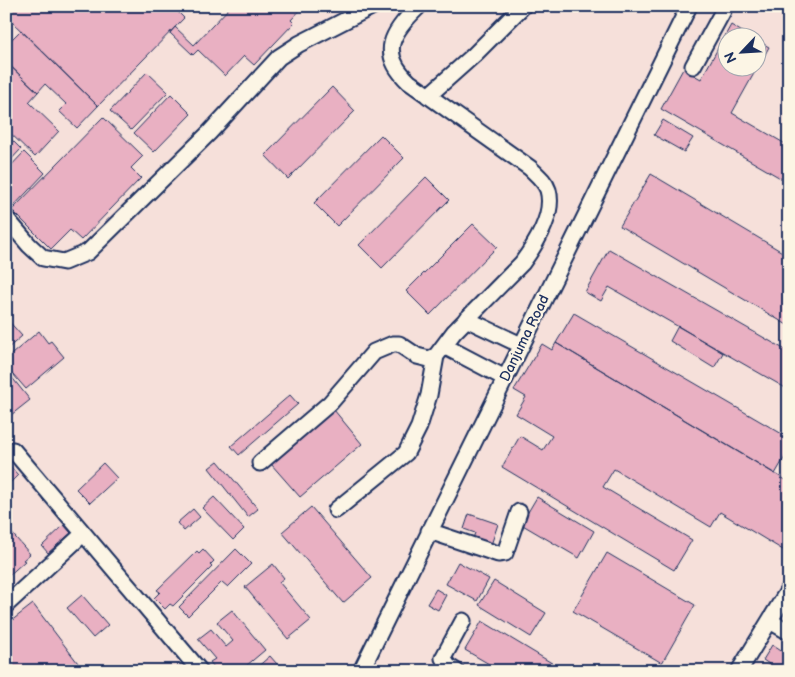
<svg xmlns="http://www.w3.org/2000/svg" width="795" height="677" font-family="'Balsamiq Sans',sans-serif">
	<rect width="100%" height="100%" fill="#fcf5e5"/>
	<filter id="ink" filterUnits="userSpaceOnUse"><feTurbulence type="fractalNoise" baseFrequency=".02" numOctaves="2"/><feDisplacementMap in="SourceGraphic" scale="10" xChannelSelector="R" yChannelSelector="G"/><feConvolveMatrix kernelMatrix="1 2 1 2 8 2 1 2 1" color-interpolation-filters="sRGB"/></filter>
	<g filter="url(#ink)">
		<!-- built -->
		<path fill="#f6e0da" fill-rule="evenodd" d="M 6,6 L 789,6 L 789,671 L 6,671 ZM 728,38 L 758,38 L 758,68 L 728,68 Z"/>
		<!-- building -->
		<path fill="#e9b0c2" stroke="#1b2f5e" d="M 6,6 L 184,6 L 178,12 L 184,18 L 98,106 L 6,16 Z
			M 231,6 L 304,6 L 291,20 L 294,23 L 254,65 L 244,56 L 225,76 L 198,50 L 193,55 L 170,33 L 175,27 L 194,45 Z
			M 731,25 L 752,38 L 728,38 L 728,68 L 757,68 L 732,113 L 789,146 L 789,183 L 661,109 L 683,69 L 701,79 Z
			M 21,30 L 98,106 L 77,128 L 59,111 L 66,104 L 45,84 L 38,92 L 6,62 L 6,45 Z
			M 758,41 L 769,47 L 758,67 Z
			M 6,62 L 38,92 L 29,102 L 59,131 L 35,157 L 6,129 Z
			M 147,72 L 168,92 L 131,130 L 110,111 Z
			M 332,87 L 355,111 L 288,179 L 265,155 Z
			M 171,94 L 191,114 L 154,152 L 134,133 Z
			M 103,117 L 143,156 L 131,168 L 141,178 L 81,240 L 70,230 L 51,249 L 12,210 Z
			M 663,120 L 693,138 L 684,152 L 654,135 Z
			M 6,134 L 21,149 L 6,165 Z
			M 381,135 L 404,158 L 337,226 L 314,203 Z
			M 24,152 L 45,173 L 10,210 L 6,206 L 6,171 Z
			M 651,174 L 789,256 L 789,326 L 620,226 Z
			M 426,177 L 449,200 L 382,268 L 359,245 Z
			M 473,224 L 497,247 L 430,315 L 406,291 Z
			M 609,249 L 789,352 L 789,390 L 609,287 L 601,301 L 585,292 Z
			M 574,313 L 789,438 L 789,450 L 775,474 L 556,343 Z
			M 6,318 L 22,336 L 6,350 Z
			M 678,326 L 723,353 L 714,368 L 670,341 Z
			M 39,331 L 48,343 L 51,341 L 64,357 L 26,389 L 6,366 L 6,359 Z
			M 556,343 L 789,482 L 789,540 L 783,550 L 720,512 L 711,527 L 614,469 L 603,487 L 692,540 L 674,570 L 502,467 L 520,436 L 543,450 L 552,436 L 516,414 L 526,397 L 514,390 L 542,344 L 552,350 Z
			M 6,370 L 30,400 L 6,419 Z
			M 290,395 L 298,404 L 239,455 L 231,446 Z
			M 334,410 L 362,444 L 300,497 L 271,464 Z
			M 218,461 L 258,509 L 248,517 L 209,468 Z
			M 103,463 L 117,478 L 90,503 L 76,489 Z
			M 9,465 L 18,475 L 6,487 L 6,467 Z
			M 214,497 L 244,529 L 233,540 L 202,508 Z
			M 537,497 L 594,531 L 579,558 L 521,524 Z
			M 311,507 L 372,578 L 343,603 L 282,532 Z
			M 193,509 L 200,517 L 184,531 L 177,523 Z
			M 469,514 L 498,524 L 491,545 L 473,538 L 475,533 L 464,529 Z
			M 64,525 L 71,533 L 48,553 L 42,546 Z
			M 9,530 L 30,554 L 23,560 L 25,561 L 6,578 L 6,532 Z
			M 203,549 L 214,561 L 210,565 L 212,567 L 173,606 L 170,604 L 165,609 L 154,598 L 160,592 L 157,590 L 197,551 L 199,553 Z
			M 236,549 L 251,564 L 228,587 L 222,582 L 188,616 L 179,607 Z
			M 607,553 L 695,605 L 662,663 L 573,611 Z
			M 458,562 L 489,579 L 477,601 L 446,584 Z
			M 273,564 L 284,578 L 279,582 L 311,620 L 288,639 L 245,587 Z
			M 494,581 L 546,613 L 531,637 L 479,605 Z
			M 436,589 L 446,595 L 438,610 L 427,604 Z
			M 82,595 L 108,625 L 93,638 L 67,608 Z
			M 33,604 L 84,671 L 10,671 L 6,665 L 6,625 Z
			M 232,610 L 265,650 L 240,671 L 217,671 L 210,662 L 215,659 L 198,639 L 211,629 L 226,647 L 233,641 L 217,622 Z
			M 482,621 L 565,671 L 501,671 L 465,650 Z
			M 772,645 L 789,656 L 789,671 L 765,671 L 769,664 L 763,660 Z
			M 270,656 L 283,671 L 257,671 L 255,669 Z"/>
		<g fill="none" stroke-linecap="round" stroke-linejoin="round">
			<defs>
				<path id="minor" d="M 693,66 L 723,11
					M 428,96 L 474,55 L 523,6
					M 6,218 L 29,245 L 43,258 L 64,262 L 88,252 L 209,133 L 279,57 L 299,44 L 373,6
					M 466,319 L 521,345
					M 444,346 L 505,378
					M 13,450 L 200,671
					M 260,463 L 330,403 L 374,352 L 393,344 L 399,344 L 417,356 L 429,359 L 436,356 L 454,332 L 522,263 C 536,244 555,214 548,190 C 545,181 537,175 530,168 L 409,82 C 378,53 392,32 418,7
					M 336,510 L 406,453 L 419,427 L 429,395 L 436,356
					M 429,531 L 498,554 L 505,553 L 519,512
					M 6,605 L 83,534
					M 770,621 L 789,632
					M 361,671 L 689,6
					M 456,671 L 448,666 L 443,658 L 463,621
					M 739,671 L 789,589"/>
			</defs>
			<!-- minor casing -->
			<use href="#minor" stroke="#1b2f5e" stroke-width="19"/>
			<!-- minor -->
			<use href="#minor" stroke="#fcf5e5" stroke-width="15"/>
		</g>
	</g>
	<g text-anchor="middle" stroke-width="4.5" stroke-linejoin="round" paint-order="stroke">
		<!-- street labels -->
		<g font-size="14" fill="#1b2f5e" stroke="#fcf5e5">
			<text transform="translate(524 338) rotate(-64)" y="5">Danjuma Road</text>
		</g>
	</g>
	<!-- margin -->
	<rect width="795" height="677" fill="none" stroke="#fcf5e5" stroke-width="25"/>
	<rect x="12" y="12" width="770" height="652" fill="none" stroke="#1b2f5e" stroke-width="2" filter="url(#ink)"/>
	<!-- north arrow -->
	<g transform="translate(742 52) rotate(245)"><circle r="24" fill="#fcf5e5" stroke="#a2a6af"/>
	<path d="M0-4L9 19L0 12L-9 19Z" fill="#1b2f5e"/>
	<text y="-8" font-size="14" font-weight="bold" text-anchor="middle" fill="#1b2f5e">N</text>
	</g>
</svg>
